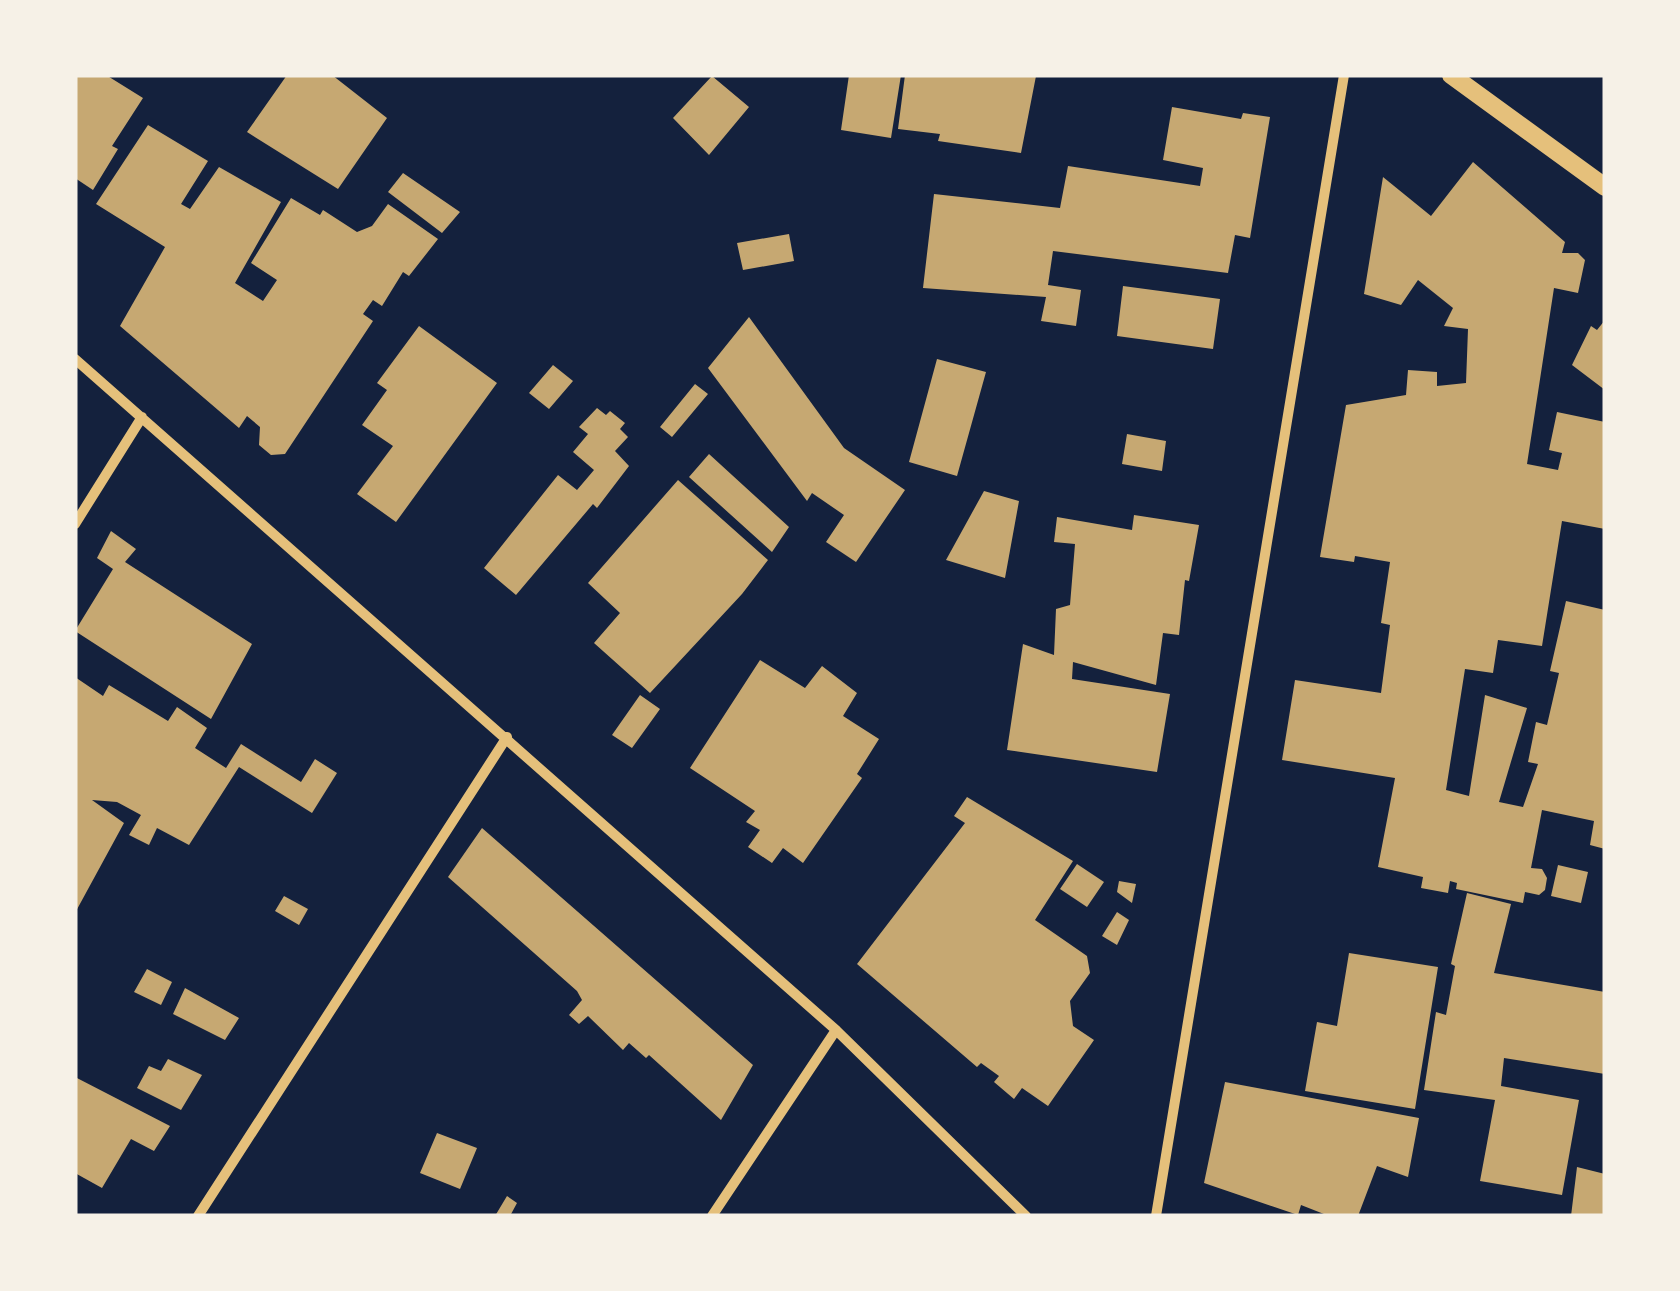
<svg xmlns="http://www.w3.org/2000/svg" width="1680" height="1291" font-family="'Fira Sans',sans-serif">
	<rect width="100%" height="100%" fill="#14213d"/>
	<!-- building -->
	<path fill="#c6a872" d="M 75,75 L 106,75 L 143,98 L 112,146 L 118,149 L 93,190 L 75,178 Z
		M 287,75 L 332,75 L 387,118 L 338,189 L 247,132 Z
		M 849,75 L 901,75 L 891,138 L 841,130 Z
		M 905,75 L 1036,76 L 1021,153 L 938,141 L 940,134 L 898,129 Z
		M 712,76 L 749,107 L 709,155 L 673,118 Z
		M 1172,107 L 1241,119 L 1243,113 L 1270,117 L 1250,238 L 1235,235 L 1228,273 L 1053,251 L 1048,285 L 1081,290 L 1076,326 L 1041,321 L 1046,297 L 923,288 L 934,194 L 1060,208 L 1068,166 L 1200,186 L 1203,168 L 1163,160 Z
		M 148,125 L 208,161 L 181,204 L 190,209 L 219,167 L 281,202 L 235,283 L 263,301 L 277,280 L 251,263 L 291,198 L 320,215 L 323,210 L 357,232 L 372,226 L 388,204 L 438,239 L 409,276 L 403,272 L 382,306 L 373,300 L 363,314 L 373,321 L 285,454 L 271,455 L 259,445 L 260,427 L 247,416 L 239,428 L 120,326 L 165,247 L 96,204 Z
		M 1473,162 L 1565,242 L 1562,253 L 1578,253 L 1585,260 L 1578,293 L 1554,288 L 1527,464 L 1558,470 L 1562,453 L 1549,450 L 1557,412 L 1605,422 L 1605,529 L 1562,521 L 1542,646 L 1498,640 L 1493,673 L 1465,669 L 1446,790 L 1469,796 L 1485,695 L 1527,708 L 1499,802 L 1523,807 L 1538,764 L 1528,762 L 1536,722 L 1547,725 L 1559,673 L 1550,671 L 1566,601 L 1605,610 L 1605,849 L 1590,845 L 1594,821 L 1542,810 L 1531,868 L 1542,869 L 1547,878 L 1545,890 L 1539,895 L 1525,892 L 1523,903 L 1456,889 L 1457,883 L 1450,881 L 1448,893 L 1421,888 L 1423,877 L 1378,867 L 1395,778 L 1282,760 L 1295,680 L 1381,693 L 1390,625 L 1381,623 L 1390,562 L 1355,556 L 1354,562 L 1320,557 L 1346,405 L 1406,395 L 1408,370 L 1437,372 L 1437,386 L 1466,383 L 1468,329 L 1444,326 L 1453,308 L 1418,280 L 1401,305 L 1364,294 L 1383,177 L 1431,216 Z
		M 403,173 L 460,212 L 442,233 L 388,192 Z
		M 789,234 L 794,261 L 743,270 L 737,243 Z
		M 1123,286 L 1220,299 L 1213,349 L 1117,336 Z
		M 749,317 L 844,448 L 905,490 L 856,562 L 826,542 L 844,515 L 812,493 L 807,501 L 708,368 Z
		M 1605,320 L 1605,390 L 1572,365 L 1591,326 L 1597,330 Z
		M 419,326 L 497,383 L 396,522 L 357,494 L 393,446 L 362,425 L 387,390 L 377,383 Z
		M 937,359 L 986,372 L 957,476 L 909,462 Z
		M 553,365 L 573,381 L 549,409 L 529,393 Z
		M 695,384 L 708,394 L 672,437 L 660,427 Z
		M 597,408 L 606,415 L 610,411 L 625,423 L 620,429 L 628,437 L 615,451 L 629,466 L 597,508 L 593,504 L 516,595 L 484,568 L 558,475 L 577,490 L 594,470 L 573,452 L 588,434 L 579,427 Z
		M 1127,434 L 1166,441 L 1162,471 L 1122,464 Z
		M 709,454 L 789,527 L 772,552 L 689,477 Z
		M 678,480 L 768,560 L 742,594 L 650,693 L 594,643 L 620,613 L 588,583 Z
		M 984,491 L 1019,501 L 1005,578 L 946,560 Z
		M 1134,515 L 1199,525 L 1189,581 L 1185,580 L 1179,635 L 1163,633 L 1156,685 L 1073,662 L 1072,679 L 1170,694 L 1157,772 L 1007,750 L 1023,644 L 1054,655 L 1056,609 L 1070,605 L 1075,544 L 1054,542 L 1057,517 L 1132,530 Z
		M 111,531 L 136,549 L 125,562 L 252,644 L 211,719 L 75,631 L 113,569 L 97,558 Z
		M 760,660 L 805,688 L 822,666 L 857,693 L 843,716 L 879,739 L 857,774 L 862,778 L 803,863 L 783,848 L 772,863 L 748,847 L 760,830 L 746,822 L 755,811 L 690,768 Z
		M 75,677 L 103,696 L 109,685 L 168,721 L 177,707 L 207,728 L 195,748 L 226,768 L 241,744 L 301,782 L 315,759 L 337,773 L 312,813 L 239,767 L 189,845 L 157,828 L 149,845 L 129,835 L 141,815 L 117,802 L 92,800 L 124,823 L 75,913 Z
		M 640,695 L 660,709 L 632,748 L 612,735 Z
		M 967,797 L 1073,861 L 1035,920 L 1087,956 L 1090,973 L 1070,1001 L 1073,1026 L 1094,1040 L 1048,1106 L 1022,1088 L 1014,1099 L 994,1082 L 999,1076 L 981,1063 L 977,1067 L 857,964 L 965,823 L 954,816 Z
		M 482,828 L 753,1065 L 721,1120 L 649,1055 L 646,1058 L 629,1043 L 623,1050 L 588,1016 L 579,1024 L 569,1015 L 582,1000 L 577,991 L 448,877 Z
		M 1077,864 L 1104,882 L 1087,907 L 1060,889 Z
		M 1558,865 L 1588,872 L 1581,903 L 1551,896 Z
		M 1119,881 L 1136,884 L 1132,903 L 1117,892 Z
		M 1467,893 L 1511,904 L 1494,973 L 1605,992 L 1605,1074 L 1504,1058 L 1501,1086 L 1579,1100 L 1562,1195 L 1480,1181 L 1495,1100 L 1424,1090 L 1436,1012 L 1446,1015 L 1455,966 L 1451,964 Z
		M 284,896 L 308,909 L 299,925 L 275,911 Z
		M 1117,912 L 1129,920 L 1117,945 L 1102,936 Z
		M 1349,953 L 1438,967 L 1415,1109 L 1305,1091 L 1317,1022 L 1337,1026 Z
		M 147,969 L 172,982 L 161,1005 L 134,992 Z
		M 185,988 L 239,1018 L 225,1040 L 173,1014 Z
		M 168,1059 L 202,1075 L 181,1110 L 137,1088 L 149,1066 L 161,1071 Z
		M 75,1077 L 170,1126 L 154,1151 L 131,1139 L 102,1188 L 75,1173 Z
		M 1225,1082 L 1419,1118 L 1408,1177 L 1377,1166 L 1358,1216 L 1329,1216 L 1301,1205 L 1298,1215 L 1204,1183 Z
		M 437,1133 L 477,1148 L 460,1189 L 420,1173 Z
		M 1577,1167 L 1605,1174 L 1604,1216 L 1571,1216 Z
		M 507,1196 L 517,1203 L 510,1216 L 495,1216 Z"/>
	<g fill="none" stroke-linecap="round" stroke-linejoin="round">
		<!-- minor -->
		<path stroke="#e5c07b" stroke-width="10" d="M 75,359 L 836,1030 L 1026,1216
			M 75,524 L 142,417
			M 198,1216 L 507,737
			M 712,1216 L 836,1030
			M 1156,1216 L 1344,75"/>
		<!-- tertiary -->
		<path stroke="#e5c07b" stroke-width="18" d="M 1451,75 L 1605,187"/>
	</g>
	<!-- border -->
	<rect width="1680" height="1291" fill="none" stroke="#f6f1e7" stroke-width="155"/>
</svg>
